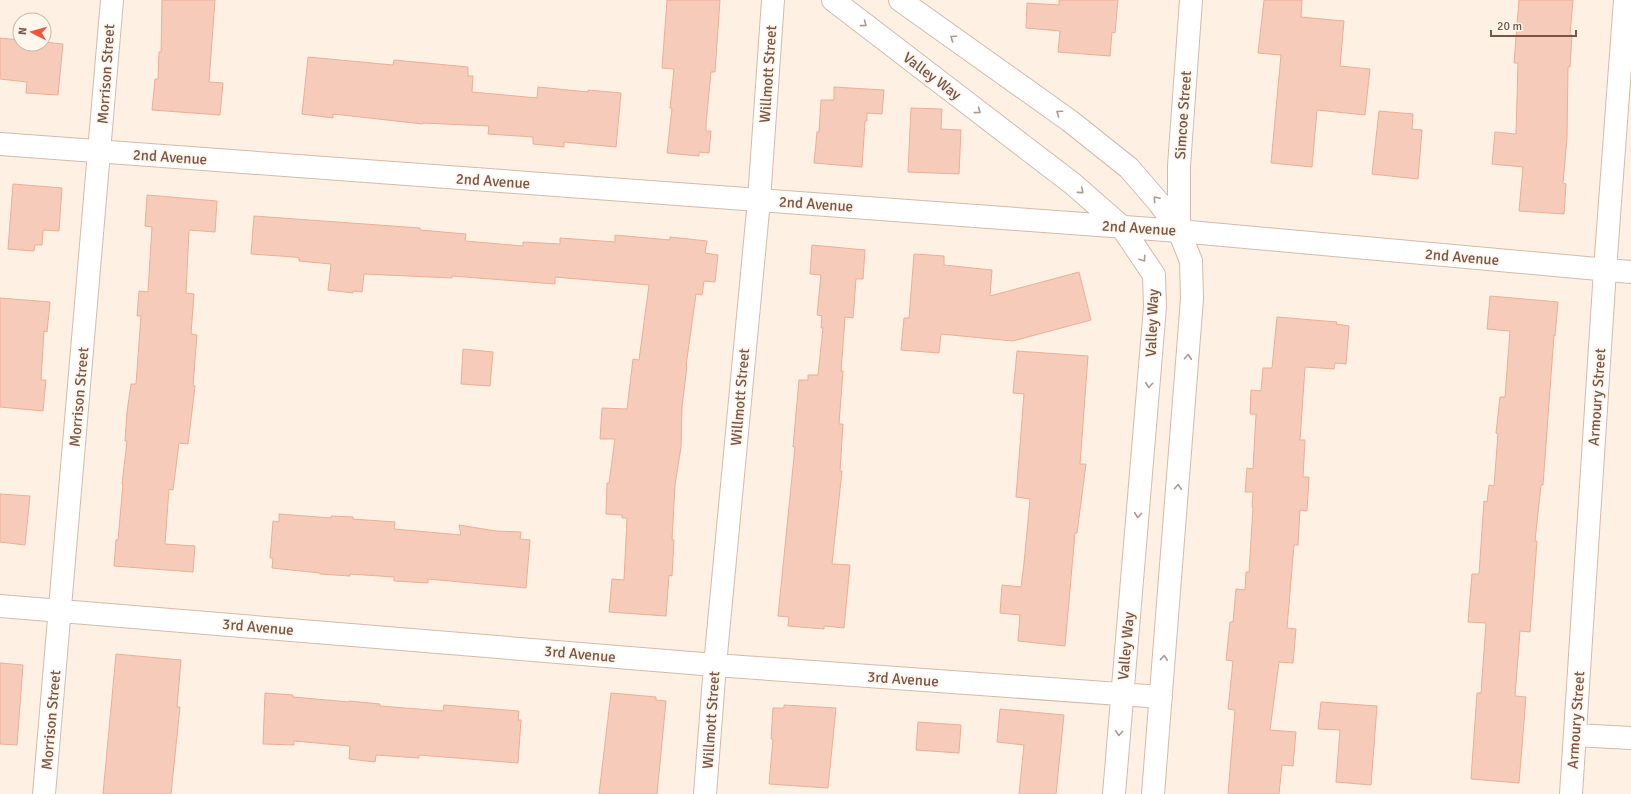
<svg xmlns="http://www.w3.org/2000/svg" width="1631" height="794" font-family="Signika,sans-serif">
	<rect width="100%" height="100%" fill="#fef1e4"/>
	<!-- building -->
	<path fill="#f7cbb9" stroke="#ebaf97" d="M 162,0 L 215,0 L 209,82 L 223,83 L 220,115 L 152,110 L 155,79 L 158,79 L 159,52 L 161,52 Z
		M 667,0 L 720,0 L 715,72 L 711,72 L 706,123 L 706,131 L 711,131 L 709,153 L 699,152 L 699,156 L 667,153 L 672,108 L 670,108 L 674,69 L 662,68 Z
		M 1059,0 L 1118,0 L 1115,33 L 1112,32 L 1110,56 L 1058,52 L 1060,31 L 1026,28 L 1027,3 L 1059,5 Z
		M 1264,0 L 1302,0 L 1301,17 L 1344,21 L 1340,66 L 1370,69 L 1365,115 L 1317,110 L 1312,167 L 1271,163 L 1281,55 L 1258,53 Z
		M 1519,0 L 1573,0 L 1570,35 L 1572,35 L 1570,67 L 1568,67 L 1567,138 L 1563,183 L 1566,184 L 1564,214 L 1519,211 L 1523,167 L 1492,164 L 1495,132 L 1516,134 L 1518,63 L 1514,63 Z
		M 0,38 L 20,40 L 20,44 L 44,44 L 44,42 L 63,44 L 58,95 L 26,93 L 27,82 L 0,79 Z
		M 308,57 L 393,65 L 394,60 L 468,67 L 468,76 L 473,76 L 472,92 L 537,98 L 538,87 L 588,92 L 588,90 L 621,93 L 616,147 L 564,142 L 564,147 L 533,144 L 533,137 L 488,134 L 489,126 L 423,123 L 423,124 L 333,114 L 333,118 L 302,114 Z
		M 834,87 L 884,90 L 882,114 L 867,113 L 867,121 L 865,121 L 862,167 L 814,163 L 817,132 L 819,132 L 821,100 L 834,100 Z
		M 911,108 L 942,109 L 941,129 L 961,130 L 959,174 L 908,172 Z
		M 1379,111 L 1413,114 L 1412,129 L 1422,130 L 1418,179 L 1372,174 Z
		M 13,184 L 62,188 L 59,231 L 43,230 L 42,245 L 35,245 L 34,251 L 8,249 Z
		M 147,195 L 217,201 L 215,232 L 189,230 L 186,293 L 194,294 L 191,334 L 197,335 L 193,385 L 195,386 L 188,444 L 179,443 L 173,490 L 169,489 L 165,544 L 195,546 L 193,572 L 114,566 L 116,540 L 118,540 L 123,484 L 122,484 L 127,441 L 125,441 L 127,412 L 131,384 L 136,384 L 141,316 L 137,316 L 139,291 L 148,292 L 152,227 L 145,226 Z
		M 254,216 L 420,228 L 420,230 L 466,234 L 465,241 L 523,246 L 523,242 L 560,244 L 560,238 L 615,242 L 615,235 L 670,240 L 670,237 L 707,241 L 705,253 L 718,255 L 715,282 L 704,281 L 702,295 L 696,294 L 686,366 L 687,366 L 682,407 L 681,447 L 675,485 L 672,540 L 674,540 L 672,576 L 669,575 L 666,616 L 609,612 L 612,579 L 624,580 L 627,518 L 622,518 L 622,515 L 606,514 L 607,483 L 609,483 L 615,439 L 600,439 L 602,408 L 627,409 L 633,359 L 639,360 L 649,285 L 555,277 L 555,284 L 452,276 L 452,278 L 364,274 L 362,292 L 353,291 L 353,293 L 328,290 L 331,264 L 299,261 L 299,258 L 294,257 L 251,254 Z
		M 812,245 L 865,250 L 863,279 L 856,279 L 853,318 L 845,317 L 841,371 L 843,371 L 839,424 L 843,424 L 840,471 L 842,471 L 832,564 L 850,565 L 844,628 L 824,626 L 824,629 L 788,626 L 789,617 L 778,616 L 795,447 L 793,447 L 799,380 L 808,380 L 808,375 L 818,375 L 823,328 L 821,328 L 822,316 L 817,315 L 821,275 L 810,274 Z
		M 914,254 L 944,256 L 944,265 L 992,270 L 990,296 L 1079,272 L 1091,320 L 1013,341 L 941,334 L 939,353 L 901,350 L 904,318 L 909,318 Z
		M 1490,296 L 1558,302 L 1555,336 L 1554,335 L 1543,485 L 1541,485 L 1535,541 L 1537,541 L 1530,632 L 1520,631 L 1515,696 L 1526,697 L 1519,783 L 1471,779 L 1477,693 L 1481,693 L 1486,623 L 1468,622 L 1472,574 L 1479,574 L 1484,501 L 1487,502 L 1489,485 L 1494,486 L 1498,434 L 1496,433 L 1500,397 L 1505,397 L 1510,331 L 1487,329 Z
		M 0,298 L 50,302 L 47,332 L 44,331 L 41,380 L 46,380 L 43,411 L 0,407 Z
		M 1277,317 L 1337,322 L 1336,324 L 1349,326 L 1346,364 L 1335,363 L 1334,369 L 1305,367 L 1300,440 L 1305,440 L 1303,477 L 1309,477 L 1307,511 L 1300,510 L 1298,545 L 1294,545 L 1287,628 L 1296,629 L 1293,663 L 1279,662 L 1270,730 L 1296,732 L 1293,766 L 1282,765 L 1279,794 L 1228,794 L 1235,710 L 1228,709 L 1233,661 L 1226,660 L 1230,622 L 1233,622 L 1236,589 L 1245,590 L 1246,572 L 1249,572 L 1253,507 L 1252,507 L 1253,492 L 1245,492 L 1247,468 L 1253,469 L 1256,414 L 1250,414 L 1251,390 L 1261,391 L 1263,368 L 1272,368 Z
		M 463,349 L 493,352 L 490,386 L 461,384 Z
		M 1017,351 L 1088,356 L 1080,464 L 1086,464 L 1077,533 L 1075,533 L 1065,646 L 1018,641 L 1020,615 L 1000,613 L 1002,585 L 1021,587 L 1024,563 L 1030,499 L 1016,497 L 1024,394 L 1013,393 Z
		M 0,494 L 30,496 L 25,545 L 0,542 Z
		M 279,514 L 331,518 L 331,516 L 353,517 L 353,519 L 395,522 L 394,529 L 461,535 L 459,525 L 496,531 L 521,532 L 520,539 L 530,540 L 526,588 L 428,579 L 428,583 L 394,581 L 394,577 L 350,574 L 350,576 L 320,574 L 320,573 L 272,568 L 273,558 L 270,558 L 273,521 L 279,522 Z
		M 116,654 L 181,660 L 177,707 L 180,707 L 171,794 L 103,794 Z
		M 0,663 L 23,665 L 17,745 L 0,744 Z
		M 265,693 L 293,695 L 293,697 L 349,702 L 349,701 L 380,704 L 380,706 L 443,711 L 444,705 L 519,711 L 518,720 L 521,720 L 518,763 L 419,755 L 419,758 L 376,755 L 375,762 L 349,759 L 350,746 L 294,741 L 294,745 L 263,744 Z
		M 611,693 L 656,697 L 656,700 L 666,701 L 657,794 L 599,794 Z
		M 1321,702 L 1377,706 L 1371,785 L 1336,782 L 1340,730 L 1318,729 Z
		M 784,705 L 836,708 L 828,788 L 769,784 L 773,739 L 771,739 L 773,708 L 784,708 Z
		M 1000,709 L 1064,715 L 1056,794 L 1019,794 L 1024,745 L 997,742 Z
		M 918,722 L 961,725 L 959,753 L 916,750 Z"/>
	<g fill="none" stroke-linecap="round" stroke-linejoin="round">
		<defs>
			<path id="minor" d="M 833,0 L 1073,184 L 1121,226 L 1154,275 L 1155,307 L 1114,794
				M 900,0 L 1070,121 L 1129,168 L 1160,204 L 1179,231 L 1191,261 L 1192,299 L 1153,794
				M 0,144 L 1179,231 L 1631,272
				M 1179,231 L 1179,166 L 1191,0
				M 0,606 L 715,665 L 1161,697
				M 1575,735 L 1631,738
				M 44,794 L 112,0
				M 705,794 L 715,665 L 759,200 L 773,0
				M 1571,794 L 1605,270 L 1625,0"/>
		</defs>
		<!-- minor casing -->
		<use href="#minor" stroke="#d4baab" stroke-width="24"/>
		<!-- minor -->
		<use href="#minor" stroke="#fff" stroke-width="22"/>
	</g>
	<!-- one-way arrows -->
	<defs><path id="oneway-chevron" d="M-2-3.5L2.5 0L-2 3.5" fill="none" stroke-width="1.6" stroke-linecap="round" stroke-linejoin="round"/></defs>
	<g stroke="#af9890">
		<use href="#oneway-chevron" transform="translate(864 24) rotate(37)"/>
		<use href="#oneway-chevron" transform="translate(953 38) rotate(-145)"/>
		<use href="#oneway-chevron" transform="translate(978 111) rotate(37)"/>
		<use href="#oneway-chevron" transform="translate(1059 113) rotate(-145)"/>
		<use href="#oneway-chevron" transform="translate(1081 191) rotate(41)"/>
		<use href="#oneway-chevron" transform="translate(1156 199) rotate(-130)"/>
		<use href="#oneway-chevron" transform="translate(1143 259) rotate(56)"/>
		<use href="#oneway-chevron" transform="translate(1188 357) rotate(-86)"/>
		<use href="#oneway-chevron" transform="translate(1149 385) rotate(95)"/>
		<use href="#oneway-chevron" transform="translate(1178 487) rotate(-86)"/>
		<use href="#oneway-chevron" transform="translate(1138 515) rotate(95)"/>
		<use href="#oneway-chevron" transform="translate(1164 658) rotate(-86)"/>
		<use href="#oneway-chevron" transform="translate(1119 733) rotate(95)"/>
	</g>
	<g text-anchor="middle" stroke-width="3.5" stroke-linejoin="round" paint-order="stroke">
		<!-- street labels -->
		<g font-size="15" fill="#7a5446" stroke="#fff6ec">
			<text transform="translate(106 74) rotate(-86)" y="5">Morrison Street</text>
			<text transform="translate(768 74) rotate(-86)" y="5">Willmott Street</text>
			<text transform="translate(932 76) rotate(37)" y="5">Valley Way</text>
			<text transform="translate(1183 115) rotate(-86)" y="5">Simcoe Street</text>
			<text transform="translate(170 157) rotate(4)" y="5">2nd Avenue</text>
			<text transform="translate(493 181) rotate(4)" y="5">2nd Avenue</text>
			<text transform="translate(816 204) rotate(4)" y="5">2nd Avenue</text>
			<text transform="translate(1139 228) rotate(4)" y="5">2nd Avenue</text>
			<text transform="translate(1462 257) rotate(5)" y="5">2nd Avenue</text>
			<text transform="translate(1152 323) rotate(-88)" y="5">Valley Way</text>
			<text transform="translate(79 397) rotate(-85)" y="5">Morrison Street</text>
			<text transform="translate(740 397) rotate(-85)" y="5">Willmott Street</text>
			<text transform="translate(1597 397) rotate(-86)" y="5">Armoury Street</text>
			<text transform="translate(258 627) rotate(5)" y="5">3rd Avenue</text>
			<text transform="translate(1126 646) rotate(-85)" y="5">Valley Way</text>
			<text transform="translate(580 654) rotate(5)" y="5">3rd Avenue</text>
			<text transform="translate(903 679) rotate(4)" y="5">3rd Avenue</text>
			<text transform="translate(51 720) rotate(-85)" y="5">Morrison Street</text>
			<text transform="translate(711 720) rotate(-86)" y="5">Willmott Street</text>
			<text transform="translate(1576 720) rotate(-86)" y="5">Armoury Street</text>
		</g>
	</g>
	<!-- north arrow -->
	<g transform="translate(32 32) rotate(276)"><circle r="19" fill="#fff6ec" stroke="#cab5aa"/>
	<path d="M0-3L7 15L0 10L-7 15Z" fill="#f4543d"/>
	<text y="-6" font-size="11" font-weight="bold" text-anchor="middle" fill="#7a5446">N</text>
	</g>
	<!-- scale -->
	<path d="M1491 30v6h85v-6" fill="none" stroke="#7a5446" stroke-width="2"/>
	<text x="1497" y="30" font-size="12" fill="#7a5446" stroke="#fff6ec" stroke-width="3" paint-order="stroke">20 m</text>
</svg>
